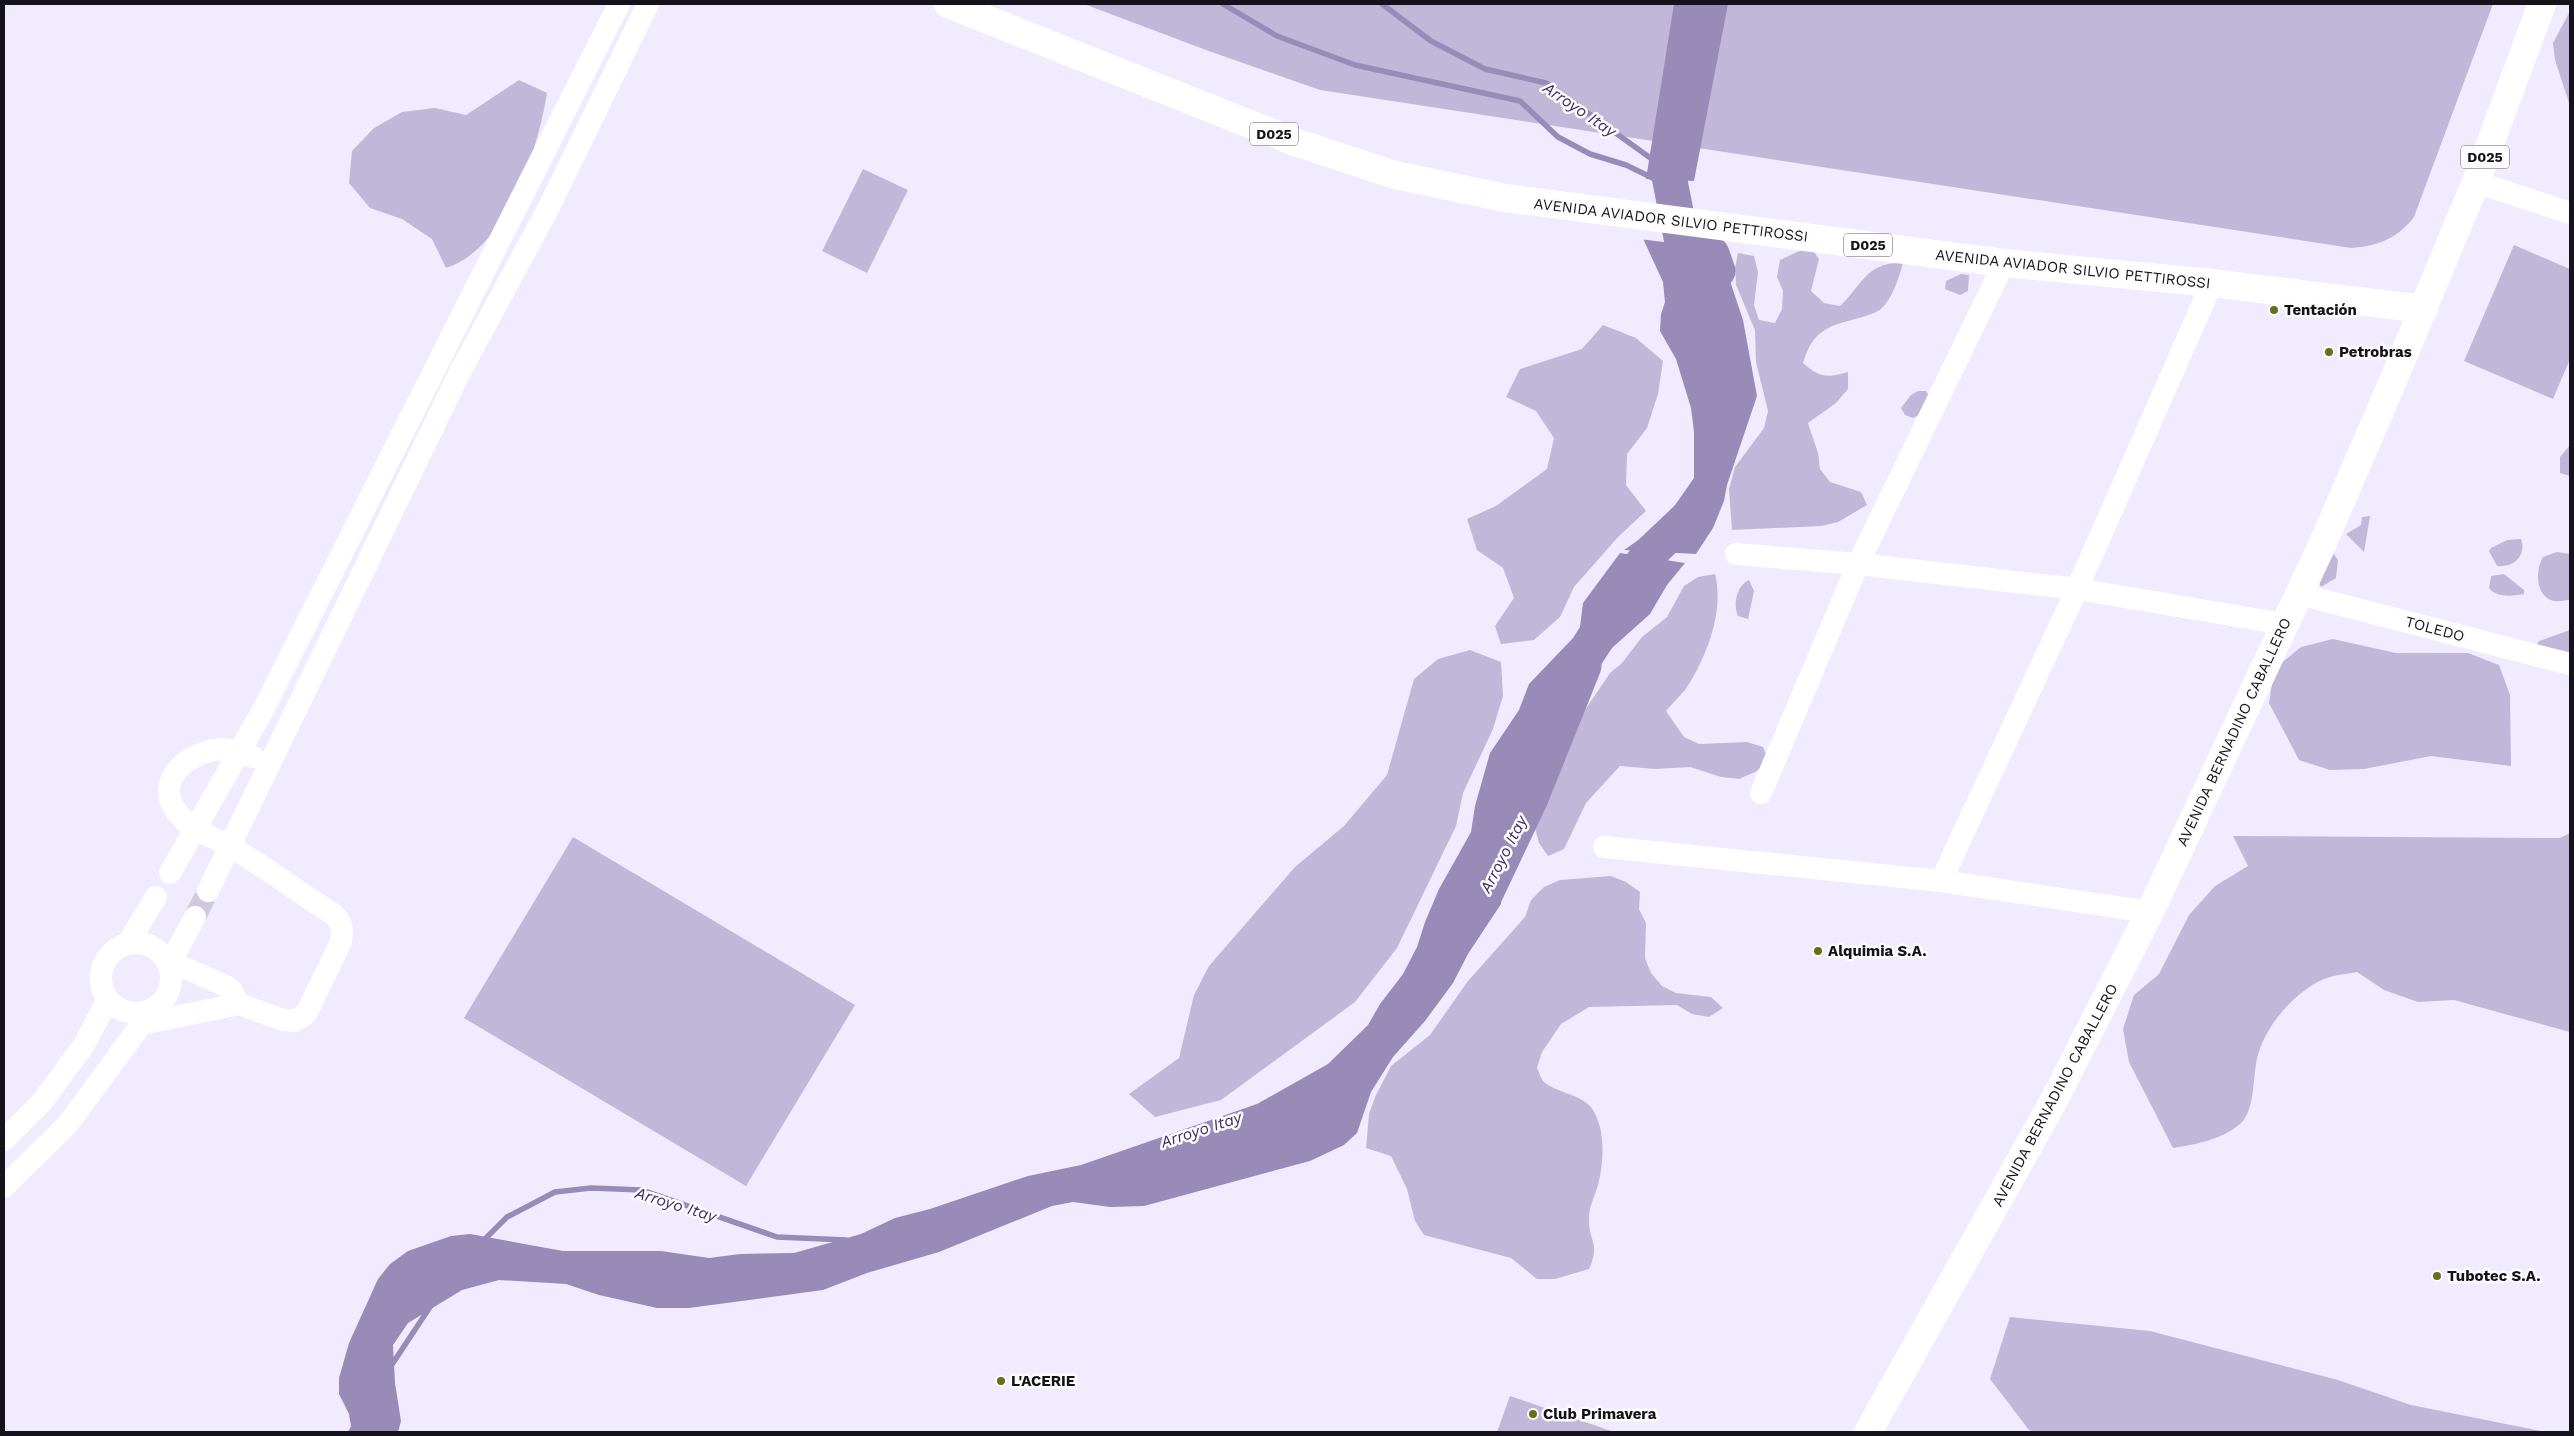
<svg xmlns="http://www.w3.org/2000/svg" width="2574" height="1436" font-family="'Work Sans',sans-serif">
	<rect width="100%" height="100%" fill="#f0ebff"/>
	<!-- green -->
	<path fill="#c1b7d8" d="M 1084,4 L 2493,4 L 2414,217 C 2397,239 2378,246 2351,248 L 1320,90 L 1206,50 Z
		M 2570,11 L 2570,106 L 2555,60 L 2553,43 Z
		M 519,80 L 547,93 C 538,150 506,249 446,268 L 432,239 L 402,219 L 370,208 L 349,183 L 352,151 L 374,128 L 402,112 L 435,108 L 466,115 Z
		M 863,169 L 908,190 L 867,273 L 822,251 Z
		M 2514,245 L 2570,269 L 2570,359 L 2553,399 L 2464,361 Z
		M 1810,246 L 1819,259 L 1811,291 L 1824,303 L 1840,306 C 1862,285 1867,261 1903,263 C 1899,278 1892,299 1881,309 C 1876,313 1866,316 1859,318 C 1828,326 1813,330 1803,363 C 1820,378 1827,378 1848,372 L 1848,389 L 1836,403 L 1808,423 L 1818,453 L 1820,469 L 1830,482 L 1861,492 L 1867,505 L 1838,522 L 1821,526 L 1732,530 L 1729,489 L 1735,467 L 1764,428 L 1768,411 L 1756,362 L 1755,330 L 1736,285 L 1735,268 L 1738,253 L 1754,256 L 1758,272 L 1754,305 L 1759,320 L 1775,323 L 1782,309 L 1783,291 L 1777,277 L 1780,260 Z
		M 1961,274 L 1969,275 L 1968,291 L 1960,295 L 1945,289 L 1946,281 Z
		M 1603,325 L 1636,338 L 1663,361 L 1658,394 L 1647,428 L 1627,454 L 1626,485 L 1646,511 L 1618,537 L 1574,587 L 1560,617 L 1534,640 L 1501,644 L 1495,626 L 1514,598 L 1503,568 L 1477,550 L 1467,519 L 1496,506 L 1547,469 L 1554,438 L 1536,411 L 1506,397 L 1520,369 L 1582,349 Z
		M 1918,391 L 1926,391 L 1930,398 L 1921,414 L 1913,418 L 1905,415 L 1901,408 L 1911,395 Z
		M 2570,445 L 2570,476 L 2560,473 L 2560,457 Z
		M 2370,516 L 2364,552 L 2346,534 L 2361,525 L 2362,517 Z
		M 2521,539 C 2527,555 2514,568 2497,566 L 2489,551 L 2491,548 L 2507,540 Z
		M 2557,552 L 2570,554 L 2570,600 C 2565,600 2559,602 2554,601 C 2535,596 2535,571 2543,557 Z
		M 2333,553 L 2338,560 L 2336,578 L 2321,587 L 2318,580 Z
		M 1715,574 C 1724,610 1708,653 1689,684 C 1683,694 1673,702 1666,711 L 1684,737 L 1699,744 L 1747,742 L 1763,747 L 1769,762 L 1755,772 L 1739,779 L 1721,777 L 1690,767 L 1655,769 L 1620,766 L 1586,803 L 1564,849 L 1548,856 L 1539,843 L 1533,820 L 1540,787 L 1564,741 L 1610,673 L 1622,663 L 1642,637 L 1667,617 L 1684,586 L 1698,577 Z
		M 2504,574 L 2524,590 L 2524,594 C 2513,596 2496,598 2489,588 L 2491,576 Z
		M 1749,580 L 1754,591 L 1748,619 L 1738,616 C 1733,605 1736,586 1749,580 Z
		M 2570,630 L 2570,668 L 2535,648 L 2539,641 Z
		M 2333,639 L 2396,653 L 2468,653 L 2499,665 L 2510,695 L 2511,766 L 2431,756 L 2364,769 L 2330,770 L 2299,760 L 2269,703 L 2274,669 L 2301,647 Z
		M 1470,650 L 1501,662 L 1503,696 L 1493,729 L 1463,793 L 1456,826 L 1397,948 L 1355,1002 L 1221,1100 L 1155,1117 L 1129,1094 L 1179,1058 L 1194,995 L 1209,966 L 1295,867 L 1344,826 L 1387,775 L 1414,679 L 1438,659 Z
		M 2570,833 L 2570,1032 L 2454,1000 L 2418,1002 L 2384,990 L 2357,972 C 2347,974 2334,975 2324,979 C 2294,992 2264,1027 2257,1059 C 2253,1075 2255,1112 2240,1124 C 2221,1140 2197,1144 2173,1148 L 2129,1062 L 2123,1029 L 2134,995 L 2159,974 L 2189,915 L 2215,886 L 2248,866 L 2233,836 L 2560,838 Z
		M 573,837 L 855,1005 L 746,1186 L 464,1018 Z
		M 1611,876 L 1626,882 L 1640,892 L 1639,909 L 1646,923 L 1645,958 L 1651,973 L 1662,986 L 1676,993 L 1711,997 L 1723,1008 L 1709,1017 L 1692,1014 L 1677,1005 L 1589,1007 L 1561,1024 L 1542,1052 L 1537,1068 C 1539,1072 1541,1079 1544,1082 C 1557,1093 1580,1094 1591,1107 C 1606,1127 1604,1162 1598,1185 C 1595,1196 1589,1206 1589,1218 C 1588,1242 1601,1242 1589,1269 L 1555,1279 L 1537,1279 L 1511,1258 L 1424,1235 L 1415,1221 L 1407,1189 L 1391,1156 L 1366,1148 L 1369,1114 L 1375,1097 L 1391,1066 L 1430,1035 L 1468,981 L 1525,917 L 1531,900 L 1544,887 L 1560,880 Z
		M 2010,1317 L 2150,1331 L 2338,1380 L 2411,1405 L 2546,1432 L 2036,1432 L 2029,1430 L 1990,1379 Z
		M 1510,1396 L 1614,1432 L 1497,1432 Z"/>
	<!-- water -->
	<path fill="#988bb7" d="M 1674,4 L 1728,4 L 1694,181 L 1646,179 Z
		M 1640,232 L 1718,245 L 1743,320 L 1757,396 L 1727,485 L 1724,501 L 1713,528 L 1696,554 L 1624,550 L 1653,530 L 1666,518 L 1694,478 L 1694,432 L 1691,408 L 1676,359 L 1660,331 L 1661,314 L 1665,302 L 1663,282 Z
		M 1620,553 L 1685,563 L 1667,585 L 1650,614 L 1612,648 L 1591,680 L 1542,740 L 1512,804 L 1501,904 L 1468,954 L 1453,983 L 1425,1021 L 1393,1057 L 1371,1092 L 1357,1133 L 1344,1145 L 1310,1161 L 1144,1206 L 1110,1207 L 1073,1202 L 1052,1206 L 939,1252 L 867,1273 L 823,1290 L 689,1308 L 657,1308 L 599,1295 L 566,1284 L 499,1280 L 462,1290 L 408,1323 L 393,1345 L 395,1383 L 401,1421 L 398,1432 L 348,1432 L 351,1426 L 349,1414 L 339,1394 L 339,1378 L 349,1343 L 378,1279 L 390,1264 L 408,1251 L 451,1236 L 470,1234 L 563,1251 L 661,1251 L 709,1258 L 740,1254 L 794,1253 L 861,1234 L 895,1218 L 930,1209 L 1028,1176 L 1081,1165 L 1257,1104 L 1328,1064 L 1368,1025 L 1380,1004 L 1403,974 L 1417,947 L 1425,922 L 1439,889 L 1471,832 L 1475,806 L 1490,753 L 1519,710 L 1529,684 L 1573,638 L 1580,627 L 1583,603 Z"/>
	<!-- pier -->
	<path fill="#f0ebff" d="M 1640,230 L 1718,243 L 1722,249 L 1639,239 L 1637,232 Z"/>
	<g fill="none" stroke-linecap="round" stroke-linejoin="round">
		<!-- stream -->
		<path stroke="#988bb7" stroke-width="5.5" d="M 1223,4 L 1277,36 L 1355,65 L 1520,101 L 1558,137 L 1590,154 L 1626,165 L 1671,187
			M 1382,4 L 1431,41 L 1485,69 L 1546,83 L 1656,162
			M 482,1242 L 507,1217 L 555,1192 L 591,1188 L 642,1190 L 777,1237 L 846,1240
			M 391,1366 L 430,1307"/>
		<!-- river -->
		<path stroke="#988bb7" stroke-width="35" d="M 1676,132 L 1668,171 L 1681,237 L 1712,254 L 1718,271
			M 1618,595 L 1649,554 L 1687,518
			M 1487,891 L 1531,798 L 1584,666"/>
		<!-- minor-tunnel -->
		<path stroke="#cfcadd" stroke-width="22" stroke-dasharray="22 11" stroke-linecap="butt" d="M 195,917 L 208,891"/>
		<!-- minor -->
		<path stroke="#fff" stroke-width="22" d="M 2476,182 L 2570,213
			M 1736,554 L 1858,564 L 2077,589 L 2284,624
			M 2299,594 L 2570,664
			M 1761,793 L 1858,564 L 2004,263
			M 1604,847 L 1941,881 L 2150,912
			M 170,873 L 262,712 L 619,4
			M 1941,881 L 2077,589 L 2212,283
			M 208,891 L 460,372 L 548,209 L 648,4
			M101 978a35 35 0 1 1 70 0a35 35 0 1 1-70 0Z
			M 128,943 L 156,897
			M 169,965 L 195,917
			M 171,975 L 178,969 L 185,968 L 226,986 L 232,991 L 239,1004
			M 141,1024 L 239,1004 L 283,1020 L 294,1021 L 306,1014 L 341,942 C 343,929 343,924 333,914 C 299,892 266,868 231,847 C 215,838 198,833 185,821 C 147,787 184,751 223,749 C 234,749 244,754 253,757
			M 4,1140 L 42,1102 L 84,1045 L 108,999
			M 4,1187 L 68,1124 L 149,1014"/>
		<!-- major -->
		<path stroke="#fff" stroke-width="28" d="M 948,4 L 1295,142 L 1395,175 L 1505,198 L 2004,263 L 2212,283 L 2424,309
			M 1868,1432 L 2052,1104 L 2150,912 L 2323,543 L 2387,395 L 2476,182 L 2542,4"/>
	</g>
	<!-- markers -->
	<g fill="#63701b" stroke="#fcfcfc" stroke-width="2">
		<circle cx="2274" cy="310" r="5"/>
		<circle cx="2329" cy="352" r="5"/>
		<circle cx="1818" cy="951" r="5"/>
		<circle cx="2437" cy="1276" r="5"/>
		<circle cx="1001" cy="1381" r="5"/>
		<circle cx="1533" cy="1414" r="5"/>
	</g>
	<g text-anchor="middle" stroke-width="5" stroke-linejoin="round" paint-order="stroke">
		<!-- shield labels -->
		<g fill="#fcfcfc" stroke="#5a585e" stroke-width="1">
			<rect x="1250" y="122.5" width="48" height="23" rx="4"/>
			<rect x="2461" y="145.5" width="48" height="23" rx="4"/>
			<rect x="1844" y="233.5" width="48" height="23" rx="4"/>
		</g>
		<g font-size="14" font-weight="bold" fill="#14121a">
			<text x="1274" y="139">D025</text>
			<text x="2485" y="162">D025</text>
			<text x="1868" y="250">D025</text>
		</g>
		<!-- street labels -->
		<g font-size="15" fill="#14121a" stroke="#fcfcfc">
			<text transform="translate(1671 220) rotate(7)" y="5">AVENIDA AVIADOR SILVIO PETTIROSSI</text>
			<text transform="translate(2073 269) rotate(6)" y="5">AVENIDA AVIADOR SILVIO PETTIROSSI</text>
			<text transform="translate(2435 629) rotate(15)" y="5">TOLEDO</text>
			<text transform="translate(2234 732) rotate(-65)" y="5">AVENIDA BERNADINO CABALLERO</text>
			<text transform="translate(2055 1095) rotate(-62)" y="5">AVENIDA BERNADINO CABALLERO</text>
		</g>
		<!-- poi labels -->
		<g font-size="15" font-weight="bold" fill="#14121a" stroke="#fcfcfc" text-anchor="start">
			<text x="2284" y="315">Tentación</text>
			<text x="2339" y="357">Petrobras</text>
			<text x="1828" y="956">Alquimia S.A.</text>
			<text x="2447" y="1281">Tubotec S.A.</text>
			<text x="1011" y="1386">L'ACERIE</text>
			<text x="1543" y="1419">Club Primavera</text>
		</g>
		<!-- water labels -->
		<g font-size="16" font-style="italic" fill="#3f2a63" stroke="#fcfcfc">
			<text transform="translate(1580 109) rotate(34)" y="6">Arroyo Itay</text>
			<text transform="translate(1503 854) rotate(-63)" y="6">Arroyo Itay</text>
			<text transform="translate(1201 1129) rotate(-18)" y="6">Arroyo Itay</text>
			<text transform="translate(676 1204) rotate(17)" y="6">Arroyo Itay</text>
		</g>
	</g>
	<!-- border -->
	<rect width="2574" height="1436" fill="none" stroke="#14121a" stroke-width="10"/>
</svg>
